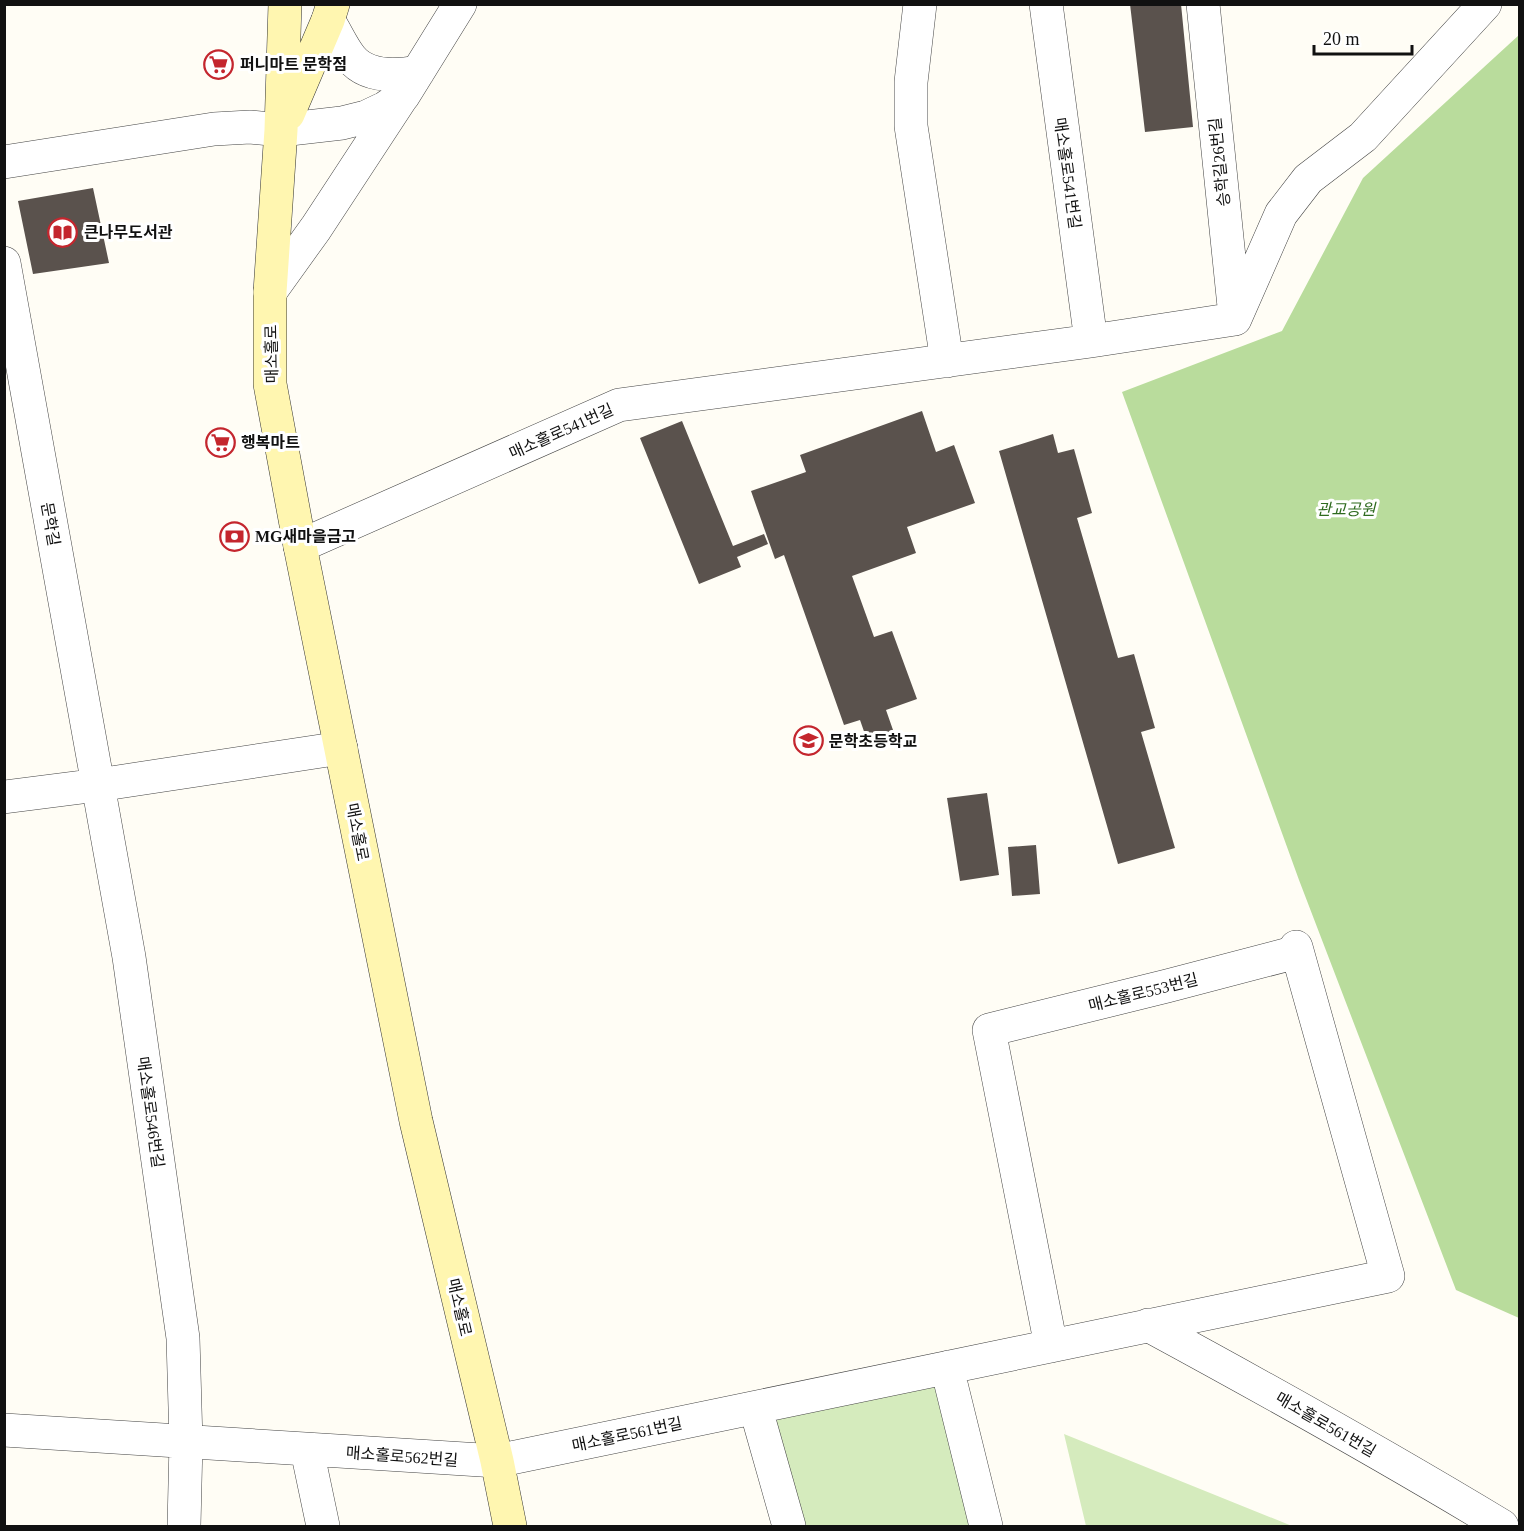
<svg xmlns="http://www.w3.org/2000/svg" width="1524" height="1531" font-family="'Times New Roman','Noto Sans KR',serif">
	<rect width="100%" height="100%" fill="#fffdf5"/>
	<!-- green -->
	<path fill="#d5ebbd" d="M 939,1381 L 976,1526 L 800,1526 L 770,1414 Z
		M 1064,1434 L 1292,1526 L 1086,1526 Z"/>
	<!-- forest -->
	<path fill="#b9dc9c" d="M 1519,35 L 1519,1318 L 1456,1290 L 1299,880 L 1122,392 L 1282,331 L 1363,178 Z"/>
	<!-- building -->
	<path fill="#5a524d" d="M 1130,4 L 1181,4 L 1193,127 L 1145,132 Z
		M 93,188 L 109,263 L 33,274 L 18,201 Z
		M 922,411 L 936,452 L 954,445 L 975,503 L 907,527 L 916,553 L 852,576 L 874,637 L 892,631 L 917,699 L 886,710 L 893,730 L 867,740 L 860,720 L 844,725 L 784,555 L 775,559 L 751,491 L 806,472 L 800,455 Z
		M 682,421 L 733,546 L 764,534 L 768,544 L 737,557 L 741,567 L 699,584 L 640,438 Z
		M 1053,434 L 1058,453 L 1074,449 L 1092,513 L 1077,518 L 1118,658 L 1134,654 L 1155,728 L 1141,732 L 1175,848 L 1118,864 L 999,451 Z
		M 987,793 L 999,875 L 960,881 L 947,798 Z
		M 1036,845 L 1040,894 L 1012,896 L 1008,847 Z"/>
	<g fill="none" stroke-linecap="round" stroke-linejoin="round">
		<defs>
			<path id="minor" d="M 920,4 L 911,82 L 911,126 L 947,361
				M 1046,4 L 1091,341
				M 1203,4 L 1235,316
				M 328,20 C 336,32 342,47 351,58 C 367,78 396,76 418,72
				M 4,162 L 214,129 L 250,127 L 281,130 L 342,123 L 366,117 L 385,108 L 403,96 L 460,4
				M 4,263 L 129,957 L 183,1338 L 186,1442 L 184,1526
				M 270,292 L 316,228 L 400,100
				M 1235,319 L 1281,214 L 1308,179 L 1363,137 L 1485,4
				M 300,546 L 619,405 L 1091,341 L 1235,319
				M 4,797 L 98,785 L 341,748
				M 1148,1325 C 1268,1390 1386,1456 1502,1526
				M 1051,1346 L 989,1030 L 1167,986 L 1297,952
				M 949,1367 L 951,1384 L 986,1526
				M 757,1407 L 759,1420 L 789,1526
				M 4,1430 L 497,1461 L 1388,1276 L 1296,947
				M 307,1450 L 323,1526"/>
			<path id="secondary" d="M 285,4 L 281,130 L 270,292 L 270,384 L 300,546 L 416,1121 L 497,1461 L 510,1526
				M 288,114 L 328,20 L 333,4"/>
		</defs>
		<!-- minor casing -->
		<use href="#minor" stroke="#444" stroke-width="34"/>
		<!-- secondary casing -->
		<use href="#secondary" stroke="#333" stroke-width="34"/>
		<!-- minor -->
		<use href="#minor" stroke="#fff" stroke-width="33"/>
		<!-- secondary -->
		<use href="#secondary" stroke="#fff6b0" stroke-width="33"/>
	</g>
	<!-- icons -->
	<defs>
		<symbol id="supermarket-ring" viewBox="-11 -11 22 22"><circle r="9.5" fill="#fff" stroke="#c4262e" stroke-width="1.5"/><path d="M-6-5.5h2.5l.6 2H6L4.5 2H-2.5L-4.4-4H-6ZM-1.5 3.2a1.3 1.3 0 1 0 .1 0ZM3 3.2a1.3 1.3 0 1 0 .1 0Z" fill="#c4262e"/></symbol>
		<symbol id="library-ring" viewBox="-11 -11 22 22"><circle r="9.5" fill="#fff" stroke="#c4262e" stroke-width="1.5"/><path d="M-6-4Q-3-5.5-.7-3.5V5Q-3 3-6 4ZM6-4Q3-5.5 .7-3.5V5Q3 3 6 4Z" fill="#c4262e"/></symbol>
		<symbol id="bank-ring" viewBox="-11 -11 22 22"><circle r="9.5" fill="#fff" stroke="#c4262e" stroke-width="1.5"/><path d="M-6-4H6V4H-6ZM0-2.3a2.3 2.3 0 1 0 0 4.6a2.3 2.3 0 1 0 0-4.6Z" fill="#c4262e"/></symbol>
		<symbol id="school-ring" viewBox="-11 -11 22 22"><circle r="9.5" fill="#fff" stroke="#c4262e" stroke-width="1.5"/><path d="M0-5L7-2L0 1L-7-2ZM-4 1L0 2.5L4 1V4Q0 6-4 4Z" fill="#c4262e"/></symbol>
	</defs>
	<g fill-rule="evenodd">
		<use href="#supermarket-ring" x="202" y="48" width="33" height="33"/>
		<use href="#library-ring" x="46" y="216" width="33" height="33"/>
		<use href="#supermarket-ring" x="204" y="426" width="33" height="33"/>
		<use href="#bank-ring" x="218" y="520" width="33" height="33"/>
		<use href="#school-ring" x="792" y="724" width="33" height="33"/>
	</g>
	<g text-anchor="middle" stroke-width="6" stroke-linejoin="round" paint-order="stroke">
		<!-- poi labels -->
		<g font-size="16" font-weight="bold" fill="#111" stroke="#fff" text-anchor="start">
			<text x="240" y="70">퍼니마트 문학점</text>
			<text x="84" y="238">큰나무도서관</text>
			<text x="241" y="448">행복마트</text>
			<text x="255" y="542">MG새마을금고</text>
			<text x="829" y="747">문학초등학교</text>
		</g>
		<!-- street labels -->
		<g font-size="16" fill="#111" stroke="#fff">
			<text transform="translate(1219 162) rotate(-96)" y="6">승학길26번길</text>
			<text transform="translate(1068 173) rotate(82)" y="6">매소홀로541번길</text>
			<text transform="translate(271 354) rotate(-91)" y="6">매소홀로</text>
			<text transform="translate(561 431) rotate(-24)" y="6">매소홀로541번길</text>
			<text transform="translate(51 524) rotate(80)" y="6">문학길</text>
			<text transform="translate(358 832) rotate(79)" y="6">매소홀로</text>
			<text transform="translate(1143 992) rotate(-14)" y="6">매소홀로553번길</text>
			<text transform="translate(151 1112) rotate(82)" y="6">매소홀로546번길</text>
			<text transform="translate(460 1307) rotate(77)" y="6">매소홀로</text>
			<text transform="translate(1326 1424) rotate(30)" y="6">매소홀로561번길</text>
			<text transform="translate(627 1434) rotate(-12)" y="6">매소홀로561번길</text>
			<text transform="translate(402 1456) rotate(4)" y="6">매소홀로562번길</text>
		</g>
		<!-- park labels -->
		<g font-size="16" font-style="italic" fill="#2f6b1f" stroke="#fff">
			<text x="1346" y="515">관교공원</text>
		</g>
	</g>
	<!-- border -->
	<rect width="1524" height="1531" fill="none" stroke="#111111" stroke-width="12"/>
	<!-- scale -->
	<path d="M1314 45v9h98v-9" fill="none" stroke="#111111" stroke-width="3"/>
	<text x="1323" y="45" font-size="18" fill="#111111" stroke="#ffffff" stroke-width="4.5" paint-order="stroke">20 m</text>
</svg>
